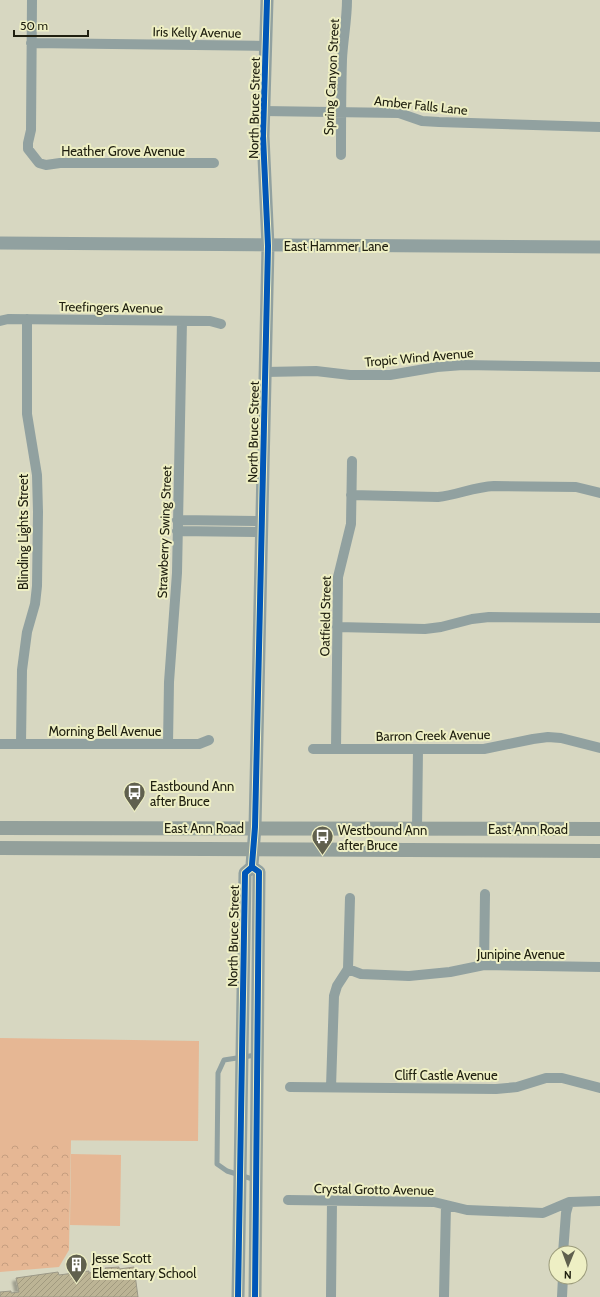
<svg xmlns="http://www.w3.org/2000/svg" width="600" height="1297" font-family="Cabin,sans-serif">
	<defs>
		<pattern id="park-crowns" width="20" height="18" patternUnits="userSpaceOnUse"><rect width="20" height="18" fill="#e6b794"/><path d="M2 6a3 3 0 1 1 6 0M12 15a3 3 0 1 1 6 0" fill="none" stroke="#c59d7f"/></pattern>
		<pattern id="building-hatch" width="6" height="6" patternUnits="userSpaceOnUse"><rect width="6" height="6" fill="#bcb495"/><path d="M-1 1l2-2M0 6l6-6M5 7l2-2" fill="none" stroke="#a19a7f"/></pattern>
		<filter id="shadow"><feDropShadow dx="-3.5" dy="3.5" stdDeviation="1" flood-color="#0004"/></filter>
	</defs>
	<rect width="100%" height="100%" fill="#d7d7c1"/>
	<!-- grass -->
	<path fill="#e6b794" d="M 0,1038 L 199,1041 L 198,1141 L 0,1140 Z
		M 71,1154 L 121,1155 L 120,1226 L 70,1225 Z"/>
	<!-- park -->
	<path fill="url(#park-crowns)" d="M 0,1140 L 71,1140 L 69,1250 L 59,1267 L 0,1272 Z"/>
	<!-- building -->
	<path fill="url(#building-hatch)" stroke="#9b9887" filter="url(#shadow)" d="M 119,1267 L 119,1269 L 134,1267 L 138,1297 L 0,1297 L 0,1292 L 11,1291 L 11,1293 L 19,1292 L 16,1278 L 58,1272 L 59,1275 L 89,1271 L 89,1273 L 106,1270 L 105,1268 Z"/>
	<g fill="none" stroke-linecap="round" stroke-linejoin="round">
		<!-- service -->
		<path stroke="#91a1a0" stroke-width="5" d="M 256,1055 L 224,1060 L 218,1073 L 217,1164 L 227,1171 L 256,1180"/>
		<!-- minor -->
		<path stroke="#91a1a0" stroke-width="10" d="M 32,0 L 31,130 L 28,143 L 28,149 L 39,163 L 46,165 L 60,163 L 214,163
			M 31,43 L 266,46
			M 263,111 L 399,113 L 422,121 L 439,122 L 600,127
			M 341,155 C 341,123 341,91 342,59 C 343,39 347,20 347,0
			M 0,321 L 8,319 L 210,321 L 221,324
			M 265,372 L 316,371 L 350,375 L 390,375 L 437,367 L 463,365 L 600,367
			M 351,495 L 438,497 C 457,495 474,487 494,486 L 576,487 L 600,493
			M 177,520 L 262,521
			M 177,531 L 262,532
			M 337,627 L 425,629 L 441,627 L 472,619 L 489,617 L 600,618
			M 0,744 L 199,744 L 209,740
			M 21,744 L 22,670 L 27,632 L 35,604 L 37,586 L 38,512 L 37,475 L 27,414 L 27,319
			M 168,744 L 169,682 L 177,573 L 182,321
			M 313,749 L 484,749 L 533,739 L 548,737 L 561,738 L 600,748
			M 336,749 L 338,577 L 351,524 L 352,461
			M 417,829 L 418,749
			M 484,965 L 485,894
			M 348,969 L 361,974 L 409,976 L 450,972 L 484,965 L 600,967
			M 290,1087 L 496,1089 L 517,1087 L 546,1078 L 562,1078 L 600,1088
			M 331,1087 L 334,996 L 337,986 L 348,969 L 350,898
			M 288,1200 L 434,1202 L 467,1210 L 543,1213 L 569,1202 L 600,1201
			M 563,1253 L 566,1213 L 569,1202
			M 331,1297 L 332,1201
			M 444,1297 L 446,1205
			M 562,1297 L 563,1277"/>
		<!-- tertiary -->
		<path stroke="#91a1a0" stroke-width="13" d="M 0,243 L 600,247
			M 252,865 L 255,827 L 268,246 L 263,136 L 267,0
			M 238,1297 L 245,873 L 252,867 L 259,872 L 255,1297"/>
		<!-- secondary -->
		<path stroke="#93a09b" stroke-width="14" d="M 0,828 L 600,829
			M 0,848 L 600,851"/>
		<defs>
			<path id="cycleway" d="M 252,865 L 255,827 L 268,246 L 263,136 L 267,0
				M 238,1297 L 245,873 L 252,867 L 259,872 L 255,1297"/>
		</defs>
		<!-- cycleway casing -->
		<use href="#cycleway" stroke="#eeefc4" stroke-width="8"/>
		<!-- cycleway -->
		<use href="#cycleway" stroke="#0057b8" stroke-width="6"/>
	</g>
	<!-- icons -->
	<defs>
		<symbol id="bus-pin" viewBox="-11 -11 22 30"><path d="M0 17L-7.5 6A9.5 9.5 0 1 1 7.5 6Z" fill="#60604e" stroke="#eeefc4"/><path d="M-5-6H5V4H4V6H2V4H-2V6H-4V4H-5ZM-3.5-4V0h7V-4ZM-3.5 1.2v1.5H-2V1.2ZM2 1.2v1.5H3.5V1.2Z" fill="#fff"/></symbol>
		<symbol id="building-pin" viewBox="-11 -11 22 30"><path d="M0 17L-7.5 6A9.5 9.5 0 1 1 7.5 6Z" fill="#60604e" stroke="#eeefc4"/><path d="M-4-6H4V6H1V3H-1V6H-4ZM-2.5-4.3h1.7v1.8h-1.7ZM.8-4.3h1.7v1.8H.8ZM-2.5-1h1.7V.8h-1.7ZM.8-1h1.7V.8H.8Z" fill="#fff"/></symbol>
	</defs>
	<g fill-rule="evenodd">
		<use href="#bus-pin" x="122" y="780" width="25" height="34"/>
		<use href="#bus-pin" x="310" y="824" width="25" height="34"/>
		<use href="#building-pin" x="64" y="1252" width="25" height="34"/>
	</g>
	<g text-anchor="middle" stroke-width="4" stroke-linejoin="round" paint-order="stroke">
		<!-- street labels -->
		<g font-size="13" fill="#202010" stroke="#eeefc4">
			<text transform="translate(197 32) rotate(1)" y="5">Iris Kelly Avenue</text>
			<text transform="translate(331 77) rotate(-87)" y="5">Spring Canyon Street</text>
			<text transform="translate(421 105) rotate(6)" y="5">Amber Falls Lane</text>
			<text transform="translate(254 108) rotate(-89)" y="5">North Bruce Street</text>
			<text x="123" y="156">Heather Grove Avenue</text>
			<text x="336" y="251">East Hammer Lane</text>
			<text transform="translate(111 307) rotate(1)" y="5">Treefingers Avenue</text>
			<text transform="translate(419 357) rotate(-5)" y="5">Tropic Wind Avenue</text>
			<text transform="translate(253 432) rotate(-89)" y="5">North Bruce Street</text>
			<text transform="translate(23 532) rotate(-90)" y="5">Blinding Lights Street</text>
			<text transform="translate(164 532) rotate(-88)" y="5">Strawberry Swing Street</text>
			<text transform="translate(325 616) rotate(-89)" y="5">Oatfield Street</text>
			<text x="105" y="736">Morning Bell Avenue</text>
			<text transform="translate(433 735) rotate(-1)" y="5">Barron Creek Avenue</text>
			<text x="204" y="833">East Ann Road</text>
			<text x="528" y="834">East Ann Road</text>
			<text transform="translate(233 936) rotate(-89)" y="5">North Bruce Street</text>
			<text x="521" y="959">Junipine Avenue</text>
			<text x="446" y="1080">Cliff Castle Avenue</text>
			<text transform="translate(374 1189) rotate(1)" y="5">Crystal Grotto Avenue</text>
		</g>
		<!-- poi labels -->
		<g font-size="13" fill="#202010" stroke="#eeefc4" text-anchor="start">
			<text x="150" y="791">Eastbound Ann<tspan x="150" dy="15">after Bruce</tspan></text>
			<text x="338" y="835">Westbound Ann<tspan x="338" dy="15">after Bruce</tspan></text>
			<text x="92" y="1263">Jesse Scott<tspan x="92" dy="15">Elementary School</tspan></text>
		</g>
	</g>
	<!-- north arrow -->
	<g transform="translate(568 1265) rotate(181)"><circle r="19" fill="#eeefc4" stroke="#9c9c7c"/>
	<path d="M0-3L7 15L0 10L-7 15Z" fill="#60604e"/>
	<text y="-6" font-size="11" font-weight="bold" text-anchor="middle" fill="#202010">N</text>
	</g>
	<!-- scale -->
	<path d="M14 30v6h74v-6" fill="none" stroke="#202010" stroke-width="2"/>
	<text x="20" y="30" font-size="12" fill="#202010" stroke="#eeefc4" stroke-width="3" paint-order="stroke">50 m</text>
</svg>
